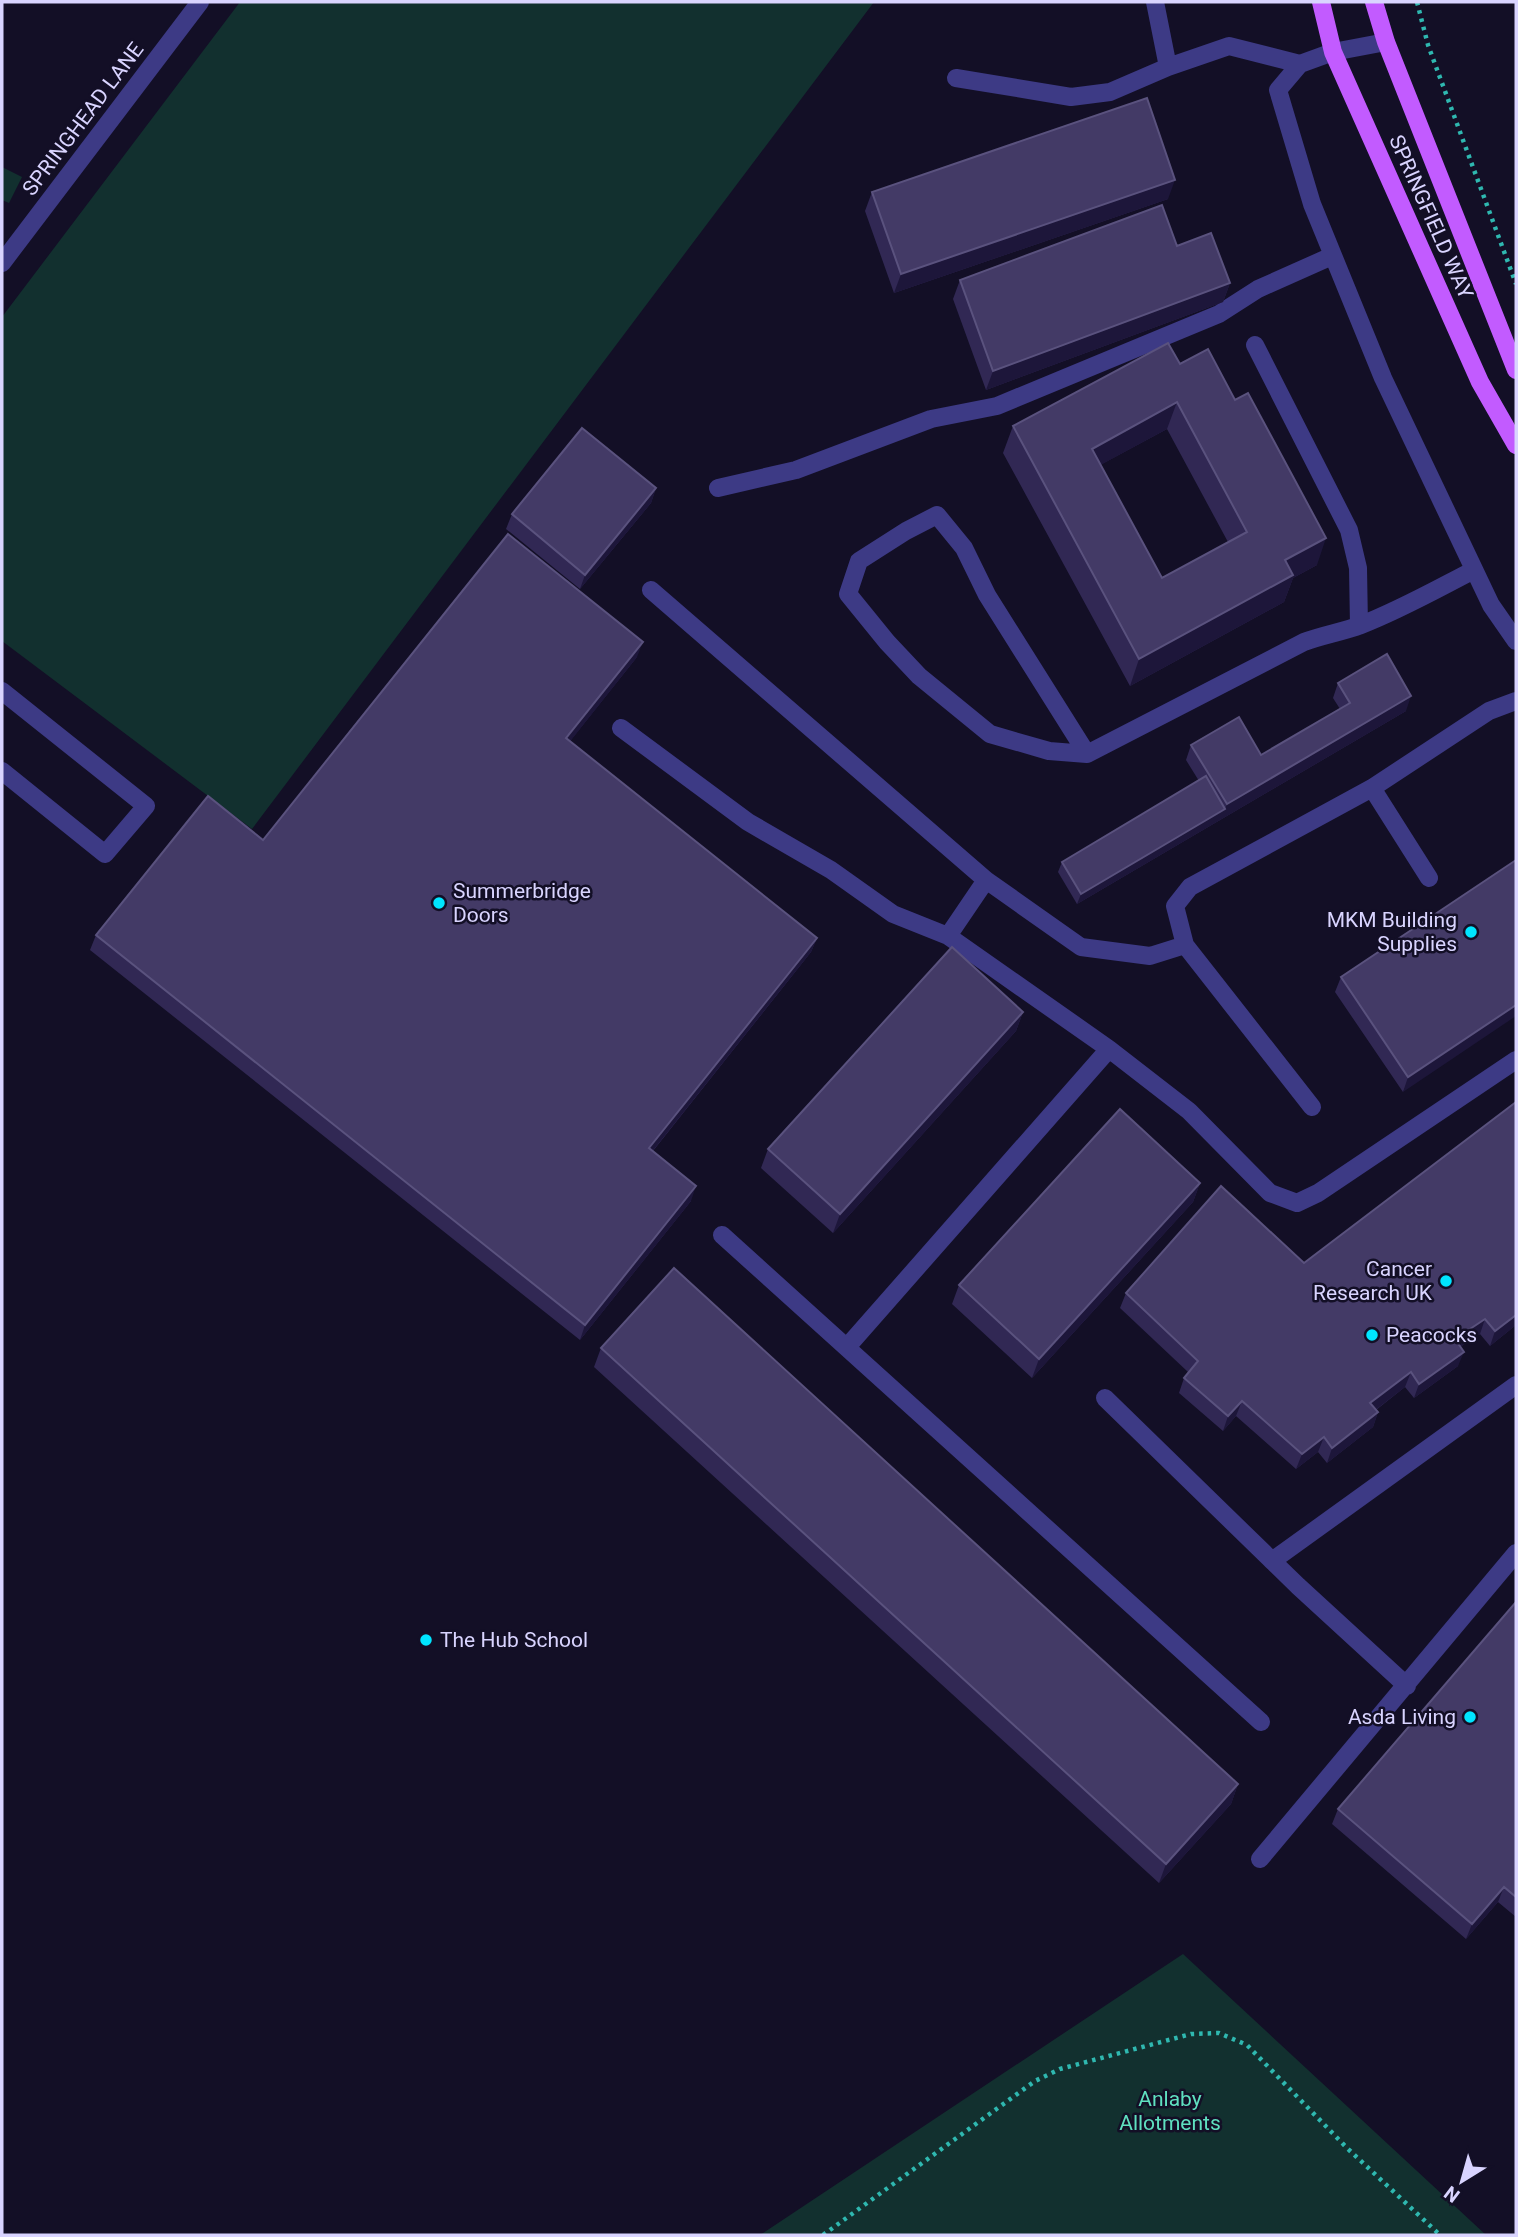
<svg xmlns="http://www.w3.org/2000/svg" width="1518" height="2237" font-family="Roboto,sans-serif">
	<rect width="100%" height="100%" fill="#130f26"/>
	<!-- green -->
	<path fill="#12302f" d="M 240,2 L 874,2 L 252,829 L 2,641 L 2,317 Z
		M 2,167 L 22,177 L 9,203 L 2,200 Z
		M 1183,1954 L 1486,2235 L 760,2235 Z"/>
	<g fill="none" stroke-linecap="round" stroke-linejoin="round">
		<!-- path -->
		<path stroke="#2fb8b0" stroke-width="4.5" stroke-dasharray="3.5 5" stroke-linecap="butt" d="M 1417,2 L 1428,45 L 1516,284
			M 823,2235 L 1035,2081 L 1060,2069 L 1191,2034 L 1219,2033 L 1247,2045 L 1347,2148 L 1440,2235"/>
		<!-- minor -->
		<path stroke="#3d3a85" stroke-width="18" d="M 1155,2 L 1168,67
			M 1386,42 L 1333,52 L 1300,64 L 1278,90 L 1312,204 L 1383,378 L 1491,605 L 1516,641
			M 956,78 L 1071,97 L 1110,92 L 1168,67 L 1229,46 L 1300,64
			M 2,263 L 200,2
			M 1255,345 L 1349,530 L 1358,568 L 1359,626
			M 718,488 L 796,470 L 931,419 L 997,406 L 1219,314 L 1258,289 L 1332,256
			M 651,590 L 986,880 L 1081,947 L 1150,956 L 1185,945
			M 2,691 L 146,806 L 105,854 L 2,771
			M 621,728 L 748,822 L 831,870 L 893,914 L 948,936 L 1109,1049 L 1189,1111 L 1270,1193 L 1297,1203 L 1318,1193 L 1516,1060
			M 1087,754 L 987,595 L 964,548 L 937,515 L 906,531 L 859,561 L 848,594 L 887,642 L 919,676 L 990,734 L 1049,751 L 1087,754 L 1304,642 C 1323,635 1342,632 1361,625 C 1400,610 1437,589 1474,570
			M 1372,788 L 1429,878
			M 948,936 L 986,880
			M 1312,1107 L 1185,945 L 1175,906 L 1190,887 L 1372,788 L 1489,711 L 1516,701
			M 722,1235 L 1261,1722
			M 847,1347 L 1109,1049
			M 1105,1398 L 1298,1586 L 1407,1686
			M 1272,1561 L 1516,1385
			M 1260,1859 L 1516,1553"/>
		<!-- major -->
		<path stroke="#c25bff" stroke-width="18" d="M 1321,2 L 1333,52 L 1480,382 L 1516,445
			M 1374,2 L 1386,42 L 1516,370"/>
	</g>
	<!-- wall -->
	<path fill="#312854" fill-rule="evenodd" d="M 872,192 L 1168,199 L 894,293 L 865,211 Z
		M 1177,246 L 1230,283 L 1223,302 L 986,390 L 953,299 L 960,280 Z
		M 1180,364 L 1317,565 L 1293,578 L 1284,602 L 1130,686 L 1003,453 L 1013,426 ZM 1167,429 L 1228,542 L 1162,578 L 1100,465 Z
		M 656,488 L 651,503 L 580,589 L 506,529 L 512,514 Z
		M 637,657 L 570,741 L 817,938 L 811,952 L 653,1151 L 691,1201 L 580,1340 L 90,950 L 96,935 L 263,840 Z
		M 1338,683 L 1406,711 L 1077,904 L 1058,872 L 1062,862 L 1199,781 L 1186,760 L 1191,745 L 1261,755 L 1340,709 L 1333,698 Z
		M 1516,860 L 1403,1092 L 1335,992 L 1341,977 Z
		M 1023,1012 L 1016,1031 L 833,1233 L 761,1168 L 768,1149 Z
		M 1516,1102 L 1516,1325 L 1490,1346 L 1480,1334 L 1460,1347 L 1458,1366 L 1414,1398 L 1405,1387 L 1376,1410 L 1378,1412 L 1373,1427 L 1327,1463 L 1318,1452 L 1296,1469 L 1236,1416 L 1223,1431 L 1179,1393 L 1184,1378 L 1188,1372 L 1120,1308 L 1126,1293 L 1304,1263 Z
		M 1200,1183 L 1193,1202 L 1032,1378 L 952,1304 L 959,1285 Z
		M 601,1348 L 1238,1784 L 1231,1804 L 1159,1883 L 594,1367 Z
		M 1516,1602 L 1516,1917 L 1498,1902 L 1466,1939 L 1332,1824 L 1338,1809 Z"/>
	<!-- shaded-wall -->
	<path fill="#1d163a" d="M 1175,180 L 1168,199 L 894,293 L 901,274 Z
		M 1230,283 L 1223,302 L 986,390 L 993,371 Z
		M 1177,402 L 1167,429 L 1082,475 L 1092,449 Z
		M 656,488 L 651,503 L 580,589 L 585,575 Z
		M 1326,538 L 1317,565 L 1293,578 L 1284,602 L 1130,686 L 1139,659 L 1285,560 Z
		M 643,642 L 637,657 L 561,753 L 566,738 Z
		M 1411,696 L 1406,711 L 1077,904 L 1081,894 L 1225,809 L 1227,804 Z
		M 817,938 L 811,952 L 643,1163 L 649,1148 Z
		M 1516,1005 L 1516,1016 L 1403,1092 L 1408,1077 Z
		M 1023,1012 L 1016,1031 L 833,1233 L 840,1214 Z
		M 1200,1183 L 1193,1202 L 1032,1378 L 1039,1359 Z
		M 696,1186 L 691,1201 L 580,1340 L 585,1325 Z
		M 1516,1315 L 1516,1325 L 1490,1346 L 1495,1331 Z
		M 1485,1319 L 1480,1334 L 1449,1354 L 1455,1339 Z
		M 1464,1352 L 1458,1366 L 1414,1398 L 1419,1384 Z
		M 1411,1372 L 1405,1387 L 1365,1418 L 1370,1403 Z
		M 1242,1401 L 1236,1416 L 1223,1431 L 1228,1416 Z
		M 1378,1412 L 1373,1427 L 1327,1463 L 1332,1448 Z
		M 1324,1437 L 1318,1452 L 1296,1469 L 1302,1454 Z
		M 1238,1784 L 1231,1804 L 1159,1883 L 1166,1864 Z
		M 1504,1887 L 1498,1902 L 1466,1939 L 1472,1924 Z"/>
	<!-- building -->
	<path fill="#433a66" stroke="#5a527e" stroke-width="2" fill-rule="evenodd" d="M 1147,98 L 1175,180 L 901,274 L 872,192 Z
		M 1162,205 L 1177,246 L 1211,233 L 1230,283 L 993,371 L 960,280 Z
		M 1168,343 L 1180,364 L 1208,349 L 1235,400 L 1248,393 L 1326,538 L 1285,560 L 1293,575 L 1139,659 L 1013,426 ZM 1177,402 L 1247,532 L 1162,578 L 1092,449 Z
		M 582,428 L 656,488 L 585,575 L 512,514 Z
		M 508,534 L 643,642 L 566,738 L 817,938 L 649,1148 L 696,1186 L 585,1325 L 96,935 L 208,796 L 263,840 Z
		M 1387,654 L 1411,696 L 1227,804 L 1191,745 L 1239,717 L 1261,755 L 1350,703 L 1338,683 Z
		M 1206,776 L 1225,809 L 1081,894 L 1062,862 Z
		M 1516,860 L 1516,1005 L 1408,1077 L 1341,977 Z
		M 952,947 L 1023,1012 L 840,1214 L 768,1149 Z
		M 1516,1102 L 1516,1315 L 1495,1331 L 1485,1319 L 1455,1339 L 1464,1352 L 1419,1384 L 1411,1372 L 1370,1403 L 1378,1412 L 1332,1448 L 1324,1437 L 1302,1454 L 1242,1401 L 1228,1416 L 1184,1378 L 1198,1361 L 1126,1293 L 1221,1186 L 1304,1263 Z
		M 1120,1109 L 1200,1183 L 1039,1359 L 959,1285 Z
		M 674,1268 L 1238,1784 L 1166,1864 L 601,1348 Z
		M 1516,1602 L 1516,1897 L 1504,1887 L 1472,1924 L 1338,1809 Z"/>
	<!-- markers -->
	<g fill="#00e5ff" stroke="#130f26" stroke-width="2.5">
		<circle cx="439" cy="903" r="7"/>
		<circle cx="1471" cy="932" r="7"/>
		<circle cx="1446" cy="1281" r="7"/>
		<circle cx="1372" cy="1335" r="7"/>
		<circle cx="426" cy="1640" r="7"/>
		<circle cx="1470" cy="1717" r="7"/>
	</g>
	<g text-anchor="middle" stroke-width="5" stroke-linejoin="round" paint-order="stroke">
		<!-- street labels -->
		<g font-size="21" fill="#d9d4ff" stroke="#130f26">
			<text transform="translate(83 119) rotate(-53)" y="7">SPRINGHEAD LANE</text>
			<text transform="translate(1431 217) rotate(66)" y="7">SPRINGFIELD WAY</text>
		</g>
		<!-- poi labels -->
		<g font-size="21" fill="#d9d4ff" stroke="#130f26" text-anchor="start">
			<text x="453" y="898">Summerbridge<tspan x="453" dy="24">Doors</tspan></text>
			<text x="1457" y="927" text-anchor="end">MKM Building<tspan x="1457" dy="24">Supplies</tspan></text>
			<text x="1432" y="1276" text-anchor="end">Cancer<tspan x="1432" dy="24">Research UK</tspan></text>
			<text x="1386" y="1342">Peacocks</text>
			<text x="440" y="1647">The Hub School</text>
			<text x="1456" y="1724" text-anchor="end">Asda Living</text>
		</g>
		<!-- park labels -->
		<g font-size="21" fill="#5fe0c0" stroke="#130f26">
			<text x="1170" y="2106">Anlaby<tspan x="1170" dy="24">Allotments</tspan></text>
		</g>
	</g>
	<!-- border -->
	<rect width="1518" height="2237" fill="none" stroke="#d9d4ff" stroke-width="7"/>
	<!-- north arrow -->
	<g transform="translate(1462 2181) rotate(217)" stroke="#130f26" stroke-width="5" paint-order="stroke">
	<path d="M0-5L12 26L0 18L-12 26Z" fill="#d9d4ff"/>
	<text y="-10" font-size="19" font-weight="bold" text-anchor="middle" fill="#d9d4ff">N</text>
	</g>
</svg>
